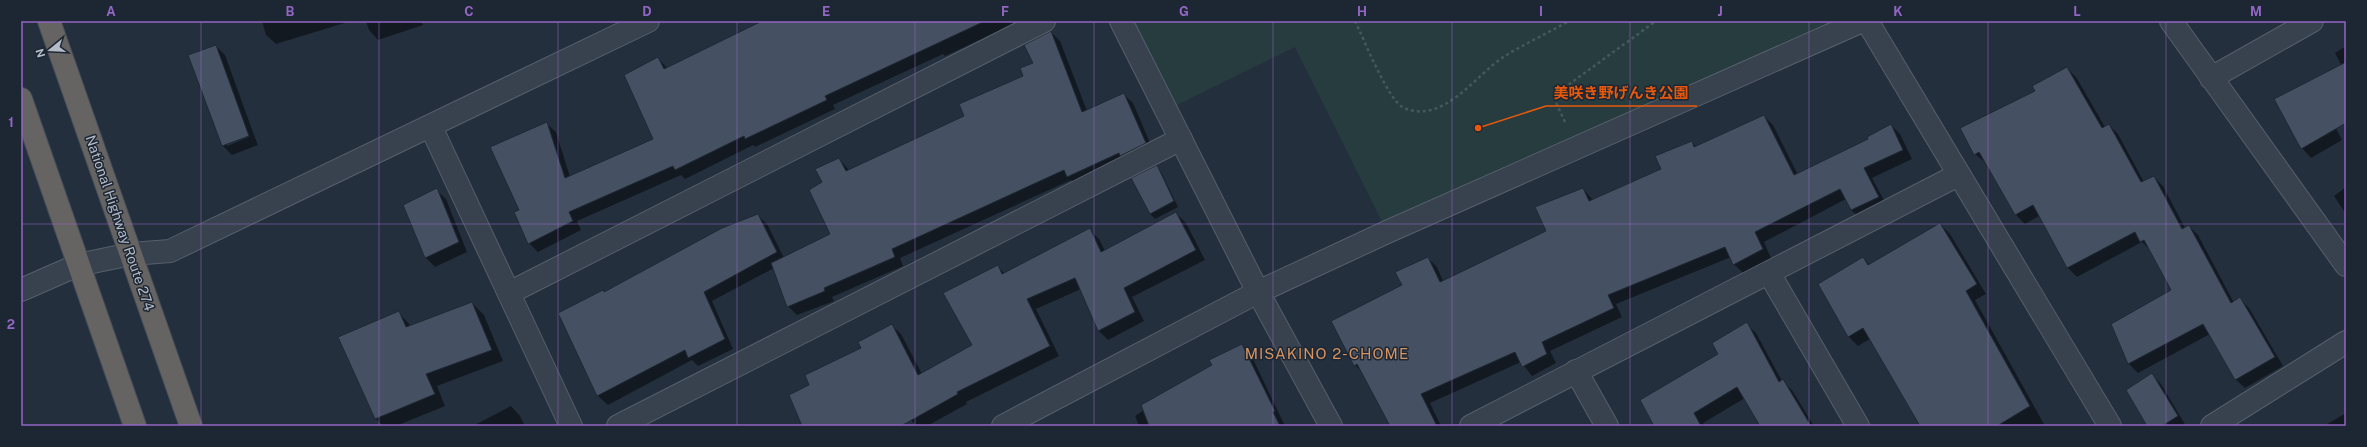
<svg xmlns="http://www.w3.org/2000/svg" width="2367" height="447" font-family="'Public Sans','Noto Sans JP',sans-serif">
  <rect width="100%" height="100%" fill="#242f3e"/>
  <!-- green -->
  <path fill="#263c3f" d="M 1121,21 L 1862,21 L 1387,232 L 1295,47 L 1171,108 Z"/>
  <!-- shadow -->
  <g fill="#0007">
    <path d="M 262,21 L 351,21 L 276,44 L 266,35 Z"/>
    <path d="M 366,21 L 421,21 L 423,25 L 378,40 L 369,30 Z"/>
    <path d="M 764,21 L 1045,21 L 1014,24 L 945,56 L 943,54 L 833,105 L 835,109 L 755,147 L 753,145 L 685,179 L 681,175 L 577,221 L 581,230 L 538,252 L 529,243 L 520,210 L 547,124 L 556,132 L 570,177 L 654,139 L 658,58 L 667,68 Z"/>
    <path d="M 1051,32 L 1060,41 L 1087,111 L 1123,94 L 1133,103 L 1154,152 L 1077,185 L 1071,180 L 900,258 L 903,266 L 832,297 L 834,301 L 797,315 L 788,306 L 774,268 L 712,301 L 733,349 L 698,366 L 692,360 L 608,405 L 598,396 L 559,314 L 605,293 L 757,215 L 767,224 L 784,258 L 831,235 L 823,183 L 839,159 L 850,171 L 966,117 L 1025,77 Z"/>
    <path d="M 216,46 L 225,55 L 254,135 L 227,144 L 227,146 L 254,135 L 258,145 L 232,155 L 223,146 L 189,56 Z"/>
    <path d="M 2346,46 L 2346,74 L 2335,53 Z"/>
    <path d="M 2067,68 L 2076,77 L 2105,127 L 2109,125 L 2118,134 L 2144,182 L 2154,177 L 2163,186 L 2185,228 L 2189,226 L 2198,235 L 2234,303 L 2240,299 L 2249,308 L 2283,366 L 2245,388 L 2235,379 L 2210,334 L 2138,373 L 2129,364 L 2112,324 L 2173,291 L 2151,251 L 2142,242 L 2077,277 L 2068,268 L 2039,216 L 2025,224 L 2016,215 L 1986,163 L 1975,154 L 2036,91 Z"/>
    <path d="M 2317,92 L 2342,140 L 2311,158 L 2302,148 Z"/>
    <path d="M 1764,116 L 1773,125 L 1798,175 L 1870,139 L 1891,125 L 1900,134 L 1912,159 L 1872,178 L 1887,206 L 1861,219 L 1851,210 L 1846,199 L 1764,242 L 1771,258 L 1743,273 L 1734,264 L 1731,257 L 1616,304 L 1622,317 L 1550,351 L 1556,363 L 1532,376 L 1521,362 L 1430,403 L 1441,426 L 1391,426 L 1363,373 L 1355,365 L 1403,286 L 1428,258 L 1437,267 L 1443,281 L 1548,232 L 1583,189 L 1593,200 L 1662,169 L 1692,142 L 1696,147 Z"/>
    <path d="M 1156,167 L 1161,172 L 1178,207 L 1155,219 L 1150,214 L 1133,179 Z"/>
    <path d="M 2346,187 L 2346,214 L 2334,196 Z"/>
    <path d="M 436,190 L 446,199 L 467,252 L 435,267 L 426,258 Z"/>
    <path d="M 1176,213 L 1186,223 L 1205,260 L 1132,297 L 1144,321 L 1108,340 L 1098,330 L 1081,289 L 1036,309 L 1059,356 L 966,402 L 967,404 L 927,426 L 917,426 L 911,420 L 899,426 L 803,426 L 810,385 L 891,325 L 901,334 L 922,374 L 973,346 L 997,266 L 1005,274 L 1089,230 L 1099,239 L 1105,251 Z"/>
    <path d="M 1940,224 L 1950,234 L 1986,294 L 1975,300 L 2045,426 L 1921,426 L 1870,339 L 1858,346 L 1848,336 L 1863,258 L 1870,265 Z"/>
    <path d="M 472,303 L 484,315 L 503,361 L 437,386 L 445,406 L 396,426 L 383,426 L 375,418 L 398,312 L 411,326 Z"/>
    <path d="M 1746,324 L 1756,333 L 1782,381 L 1792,390 L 1814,426 L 1761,426 L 1745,398 L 1703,423 L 1705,426 L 1656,426 Z"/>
    <path d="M 1242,345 L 1251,355 L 1285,426 L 1139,426 L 1135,416 Z"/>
    <path d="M 2152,375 L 2161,384 L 2186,426 L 2148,426 Z"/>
    <path d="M 511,406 L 520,416 L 525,426 L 473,426 Z"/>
    <path d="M 2346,413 L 2346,426 L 2324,426 Z"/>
  </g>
  <!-- building -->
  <g fill="#455162" stroke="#1f2835">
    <path d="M 762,21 L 985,21 L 825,96 L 827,100 L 745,139 L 744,136 L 675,170 L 673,166 L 569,212 L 573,221 L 528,244 L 514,212 L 519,210 L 490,147 L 547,122 L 565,178 L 653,139 L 624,75 L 658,57 L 664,69 Z"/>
    <path d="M 1051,31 L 1082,112 L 1124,93 L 1146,143 L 1120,156 L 1119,153 L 1067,177 L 1064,170 L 892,249 L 895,257 L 824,288 L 825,291 L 787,307 L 771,263 L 830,234 L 809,190 L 822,182 L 815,169 L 839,158 L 846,171 L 964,116 L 959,104 L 1023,76 L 1020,68 L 1033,63 L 1024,45 Z"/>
    <path d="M 216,45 L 249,136 L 222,146 L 188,55 Z"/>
    <path d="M 2346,62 L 2346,123 L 2301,149 L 2274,99 Z"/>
    <path d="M 2067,67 L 2102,128 L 2109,124 L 2141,182 L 2154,176 L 2182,229 L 2189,225 L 2231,303 L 2240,297 L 2275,357 L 2235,380 L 2203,324 L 2128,364 L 2111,324 L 2171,290 L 2144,240 L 2140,242 L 2135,232 L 2067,268 L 2033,205 L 2015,215 L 1979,152 L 1974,155 L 1960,128 L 2035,91 L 2032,86 Z"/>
    <path d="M 1764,115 L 1794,175 L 1868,139 L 1867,137 L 1891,124 L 1903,150 L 1864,168 L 1879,197 L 1851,210 L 1840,189 L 1755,232 L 1763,249 L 1733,265 L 1725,247 L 1608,295 L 1614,308 L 1542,342 L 1547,354 L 1522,367 L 1515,352 L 1421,394 L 1437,426 L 1390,426 L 1357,364 L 1354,366 L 1331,321 L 1402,285 L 1395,272 L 1428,257 L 1440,282 L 1546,231 L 1535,207 L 1583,188 L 1589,201 L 1661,169 L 1655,156 L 1692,141 L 1694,147 Z"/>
    <path d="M 1157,165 L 1174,201 L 1150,214 L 1131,178 Z"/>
    <path d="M 437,188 L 459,242 L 425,258 L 403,205 Z"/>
    <path d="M 1176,212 L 1196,250 L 1124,288 L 1135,312 L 1098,331 L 1075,278 L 1027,299 L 1050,346 L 957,392 L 958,394 L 901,426 L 802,426 L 789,395 L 809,385 L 805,375 L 861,348 L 858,342 L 892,324 L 918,375 L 972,345 L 943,293 L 998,265 L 1002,274 L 1090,228 L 1101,252 Z"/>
    <path d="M 758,214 L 777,252 L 704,292 L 725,339 L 688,358 L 685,350 L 597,396 L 558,313 L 603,290 L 604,292 L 722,228 Z"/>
    <path d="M 1940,223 L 1977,284 L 1966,291 L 2030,406 L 1997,426 L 1920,426 L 1863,328 L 1848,337 L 1818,284 L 1863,257 L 1868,265 Z"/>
    <path d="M 472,302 L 492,350 L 426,374 L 435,394 L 375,419 L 338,337 L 399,311 L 406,327 Z"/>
    <path d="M 1747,322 L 1779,382 L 1783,379 L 1811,426 L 1760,426 L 1737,387 L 1694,413 L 1701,426 L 1654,426 L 1640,400 L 1718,354 L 1712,343 Z"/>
    <path d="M 1242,344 L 1275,411 L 1273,412 L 1280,426 L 1149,426 L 1141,405 L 1212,365 L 1209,360 Z"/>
    <path d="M 2152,373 L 2178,416 L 2162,426 L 2147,426 L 2126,390 Z"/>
  </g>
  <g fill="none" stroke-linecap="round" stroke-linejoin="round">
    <defs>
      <g id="minor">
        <path d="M 1121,21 L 1258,292 L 1331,426"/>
        <path d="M 1867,21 L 2110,426"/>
        <path d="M 2171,21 L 2346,265"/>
        <path d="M 2211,78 L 2312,21"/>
        <path d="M 431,127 L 571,426"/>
        <path d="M 1769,273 L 1858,426"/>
        <path d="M 21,290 L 78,265 L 131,254 L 170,251 L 648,21"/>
        <path d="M 509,293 L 1044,21"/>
        <path d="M 1576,371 L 1607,426"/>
        <path d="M 618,426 L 1181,139"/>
        <path d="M 1003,426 L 1258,292 L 1387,232 L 1862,21"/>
        <path d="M 1471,426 L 1958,175"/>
        <path d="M 2212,426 L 2346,342"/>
      </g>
      <g id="trunk">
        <path d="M 49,21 L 191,426"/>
        <path d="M 21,99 L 135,426"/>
      </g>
    </defs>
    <!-- minor casing -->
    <use href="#minor" stroke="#565f6c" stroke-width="24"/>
    <!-- trunk casing -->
    <use href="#trunk" stroke="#434c59" stroke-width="24"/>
    <!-- path -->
    <g stroke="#44595c" stroke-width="2.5" stroke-dasharray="3 3" stroke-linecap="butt">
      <path d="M 1355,21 C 1364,39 1388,101 1404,108 C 1444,125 1476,74 1505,56 C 1526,43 1548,33 1569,21"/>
      <path d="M 1565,122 L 1553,96 L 1656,21"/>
    </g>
    <!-- minor -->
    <use href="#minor" stroke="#38414e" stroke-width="22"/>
    <!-- trunk -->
    <use href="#trunk" stroke="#656462" stroke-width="22"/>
  </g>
  <!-- grid -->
  <path fill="none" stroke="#9266c3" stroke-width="1" stroke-opacity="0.55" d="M 201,21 L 201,426M 379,21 L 379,426M 558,21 L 558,426M 737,21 L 737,426M 915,21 L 915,426M 1094,21 L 1094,426M 1273,21 L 1273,426M 1452,21 L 1452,426M 1630,21 L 1630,426M 1809,21 L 1809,426M 1988,21 L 1988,426M 2166,21 L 2166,426M 21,224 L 2346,224"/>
  <g text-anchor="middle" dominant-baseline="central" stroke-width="3" stroke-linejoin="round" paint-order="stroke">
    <!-- street labels -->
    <g font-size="14" fill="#b4bcc9" stroke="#1d2633">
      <text transform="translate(120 223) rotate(71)">National Highway Route 274</text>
    </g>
    <!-- neighbourhood labels -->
    <g font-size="15" letter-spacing="1" fill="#d59563" stroke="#1d2633">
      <text x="1327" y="353">MISAKINO 2-CHOME</text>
    </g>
  </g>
  <!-- callouts -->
  <path fill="none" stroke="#e8590c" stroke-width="1.5" d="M1478 128L1546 106H1697"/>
  <circle fill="#e8590c" stroke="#1d2633" stroke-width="1.5" cx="1478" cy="128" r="4"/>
  <g font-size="15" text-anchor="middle" font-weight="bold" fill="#e8590c" stroke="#1d2633" stroke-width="3" stroke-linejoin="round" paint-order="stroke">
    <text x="1621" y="98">美咲き野げんき公園</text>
  </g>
  <!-- border -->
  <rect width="2367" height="447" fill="none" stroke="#1d2633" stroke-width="44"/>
  <!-- north arrow -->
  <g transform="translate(50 50) rotate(252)" stroke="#1d2633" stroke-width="3" paint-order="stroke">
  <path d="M0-3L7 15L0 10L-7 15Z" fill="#b4bcc9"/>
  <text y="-6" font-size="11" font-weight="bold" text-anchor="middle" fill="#b4bcc9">N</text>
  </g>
  <rect x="22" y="22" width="2323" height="403" fill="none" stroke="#9266c3" stroke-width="1.5"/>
  <g font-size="13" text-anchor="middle" font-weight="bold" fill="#9266c3">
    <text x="111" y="16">A</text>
    <text x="290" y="16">B</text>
    <text x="469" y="16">C</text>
    <text x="647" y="16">D</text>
    <text x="826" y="16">E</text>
    <text x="1005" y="16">F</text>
    <text x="1184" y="16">G</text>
    <text x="1362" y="16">H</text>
    <text x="1541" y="16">I</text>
    <text x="1720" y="16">J</text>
    <text x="1898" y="16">K</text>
    <text x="2077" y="16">L</text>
    <text x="2256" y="16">M</text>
    <text x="11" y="127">1</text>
    <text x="11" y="329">2</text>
  </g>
</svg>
